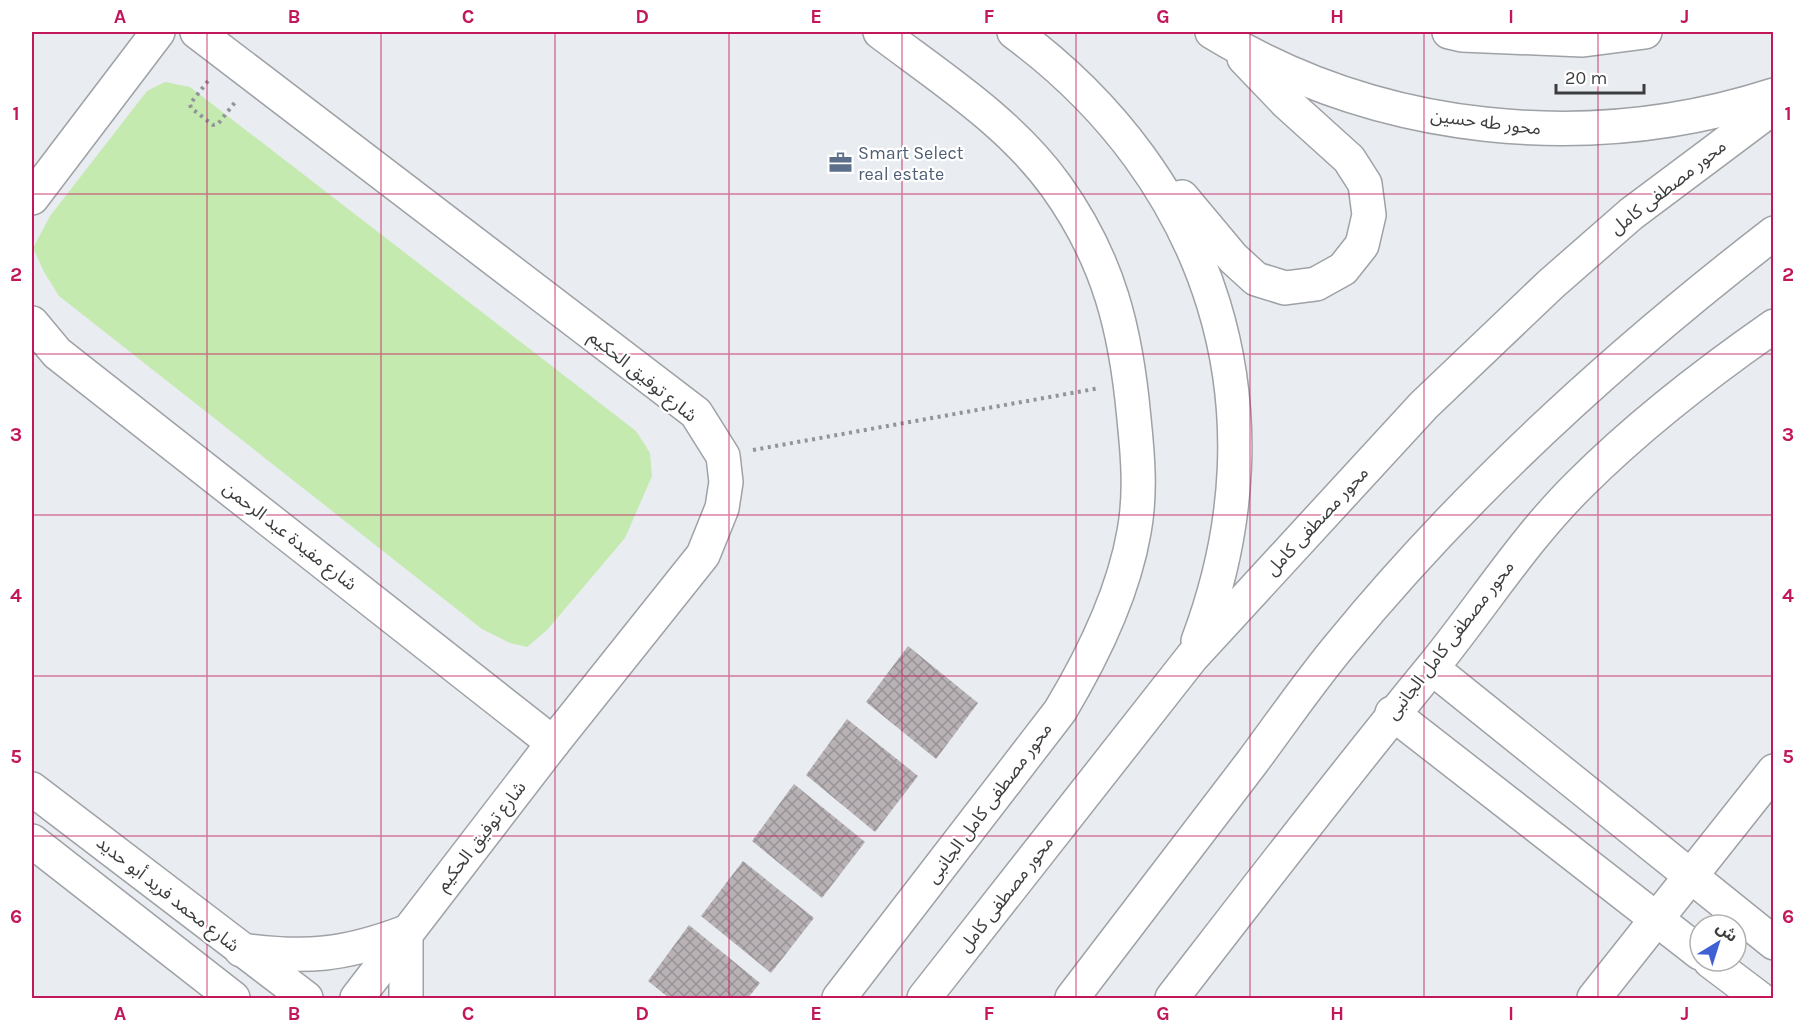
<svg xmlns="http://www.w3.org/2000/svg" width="1805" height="1030" font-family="Karla,'Noto Sans Arabic',sans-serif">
  <defs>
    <pattern id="building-cross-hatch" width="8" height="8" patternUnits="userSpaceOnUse" patternTransform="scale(1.5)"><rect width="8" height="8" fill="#b8b2b5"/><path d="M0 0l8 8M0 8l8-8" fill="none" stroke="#979295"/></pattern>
  </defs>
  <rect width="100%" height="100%" fill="#e9ecf1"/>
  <!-- garden -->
  <path fill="#c4eab0" d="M 165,82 L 190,87 L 636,431 L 650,453 L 652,476 L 625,538 L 547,630 L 527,647 L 510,643 L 482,629 L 59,296 L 44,272 L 33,248 L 50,216 L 147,91 Z"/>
  <!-- building -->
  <g fill="url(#building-cross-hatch)">
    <path d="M 908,646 L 978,703 L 936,759 L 866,702 Z"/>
    <path d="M 847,719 L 918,776 L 875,832 L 806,775 Z"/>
    <path d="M 794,784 L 865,842 L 822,898 L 752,841 Z"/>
    <path d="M 743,861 L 814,918 L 771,973 L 701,916 Z"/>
    <path d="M 689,925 L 760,983 L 748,998 L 669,998 L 648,981 Z"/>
  </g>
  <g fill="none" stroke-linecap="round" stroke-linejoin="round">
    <defs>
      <g id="minor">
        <path d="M 197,32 L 696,413 L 723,456 L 726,482 L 722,508 L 703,555 L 553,743 L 357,998"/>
        <path d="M 32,198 L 158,32"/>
        <path d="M 32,323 L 57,353 L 553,743"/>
        <path d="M 1432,668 L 1774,943"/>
        <path d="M 1392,713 L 1700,953"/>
        <path d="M 32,789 L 306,998"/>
        <path d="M 32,841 L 233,998"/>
        <path d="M 241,950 C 306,959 345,955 406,932 L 406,998"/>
        <path d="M 1710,961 L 1759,998"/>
        <path d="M 1594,998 L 1774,771"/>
      </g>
      <g id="tertiary">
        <path d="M 1449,32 L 1462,35 L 1583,40 L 1645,32"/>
        <path d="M 839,998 L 1060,711 C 1093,656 1123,595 1134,532 C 1141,494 1138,457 1134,419 C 1126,330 1109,260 1056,186 C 1011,123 941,78 880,32"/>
        <path d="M 1172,998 C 1257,888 1342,777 1431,669 C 1481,608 1523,540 1580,484 C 1639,425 1705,374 1774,326"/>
      </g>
      <g id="primary">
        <path d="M 1014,32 C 1213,179 1286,408 1198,641"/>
        <path d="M 1212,32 C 1379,134 1588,155 1774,95"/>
        <path d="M 1182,197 L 1233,258 L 1256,279 L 1285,288 L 1316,284 L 1343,269 L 1362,245 L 1369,215 L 1365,184 L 1349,159 L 1287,103 L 1244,58"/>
        <path d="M 924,998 L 1192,657 L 1424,405 L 1551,284 L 1631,214 L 1774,107"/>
        <path d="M 1072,998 C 1132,919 1192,840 1253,761 C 1282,722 1310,681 1341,644 C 1468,489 1616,355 1774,233"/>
      </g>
    </defs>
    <!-- minor casing -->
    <use href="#minor" stroke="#9ea1a5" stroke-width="36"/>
    <!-- tertiary casing -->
    <use href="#tertiary" stroke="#9ea1a5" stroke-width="36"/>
    <!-- primary casing -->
    <use href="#primary" stroke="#9ea1a5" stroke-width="36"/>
    <!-- path -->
    <g stroke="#929497" stroke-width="4" stroke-dasharray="3 4.5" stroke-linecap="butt">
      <path d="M 208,81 L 190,104 L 191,108 L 213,125 L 218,124 L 236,101"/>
      <path d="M 753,450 L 1100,388"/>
    </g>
    <!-- minor -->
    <use href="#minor" stroke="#fff" stroke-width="33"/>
    <!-- tertiary -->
    <use href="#tertiary" stroke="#fff" stroke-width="33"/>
    <!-- primary -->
    <use href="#primary" stroke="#fff" stroke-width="33"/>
  </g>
  <!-- grid -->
  <path fill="none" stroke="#c2185b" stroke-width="1.5" stroke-opacity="0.55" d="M 207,32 L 207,998M 381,32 L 381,998M 555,32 L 555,998M 729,32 L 729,998M 902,32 L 902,998M 1076,32 L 1076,998M 1250,32 L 1250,998M 1424,32 L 1424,998M 1598,32 L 1598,998M 32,194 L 1774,194M 32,354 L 1774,354M 32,515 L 1774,515M 32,676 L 1774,676M 32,836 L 1774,836"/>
  <!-- icons -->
  <defs>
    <symbol id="office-bare" viewBox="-9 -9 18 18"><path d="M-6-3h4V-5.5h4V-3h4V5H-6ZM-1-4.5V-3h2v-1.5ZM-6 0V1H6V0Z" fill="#5c6f8a" stroke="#fff" stroke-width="2.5" paint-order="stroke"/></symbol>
  </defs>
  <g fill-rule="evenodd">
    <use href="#office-bare" x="824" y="146" width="33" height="33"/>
  </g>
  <g text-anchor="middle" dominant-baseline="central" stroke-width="4.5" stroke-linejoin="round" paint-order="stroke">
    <!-- street labels -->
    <g font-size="18" fill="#3c3d3f" stroke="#fff">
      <text transform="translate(1486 122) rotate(7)">محور طه حسين</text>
      <text transform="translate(1668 187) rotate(-38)">محور مصطفى كامل</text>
      <text transform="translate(643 376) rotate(39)">شارع توفيق الحكيم</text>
      <text transform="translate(1317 521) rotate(-47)">محور مصطفى كامل</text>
      <text transform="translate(290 536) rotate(38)">شارع مفيدة عبد الرحمن</text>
      <text transform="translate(1450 640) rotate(-52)">محور مصطفى كامل الجانبى</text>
      <text transform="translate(989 803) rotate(-53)">محور مصطفى كامل الجانبى</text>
      <text transform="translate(481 836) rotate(-52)">شارع توفيق الحكيم</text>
      <text transform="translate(168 894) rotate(38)">شارع محمد فريد أبو حديد</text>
      <text transform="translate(1006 894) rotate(-52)">محور مصطفى كامل</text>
    </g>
    <!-- service labels -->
    <g font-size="18" fill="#4e5e75" stroke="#fff" text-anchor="start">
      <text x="858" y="153">Smart Select<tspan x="858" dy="21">real estate</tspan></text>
    </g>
  </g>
  <!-- border -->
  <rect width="1805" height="1030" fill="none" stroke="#ffffff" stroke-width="66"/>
  <!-- north arrow -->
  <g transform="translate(1718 943) rotate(38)"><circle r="28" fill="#ffffff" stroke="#b1b1b2" stroke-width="1.5"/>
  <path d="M0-4.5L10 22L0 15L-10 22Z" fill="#3e62d4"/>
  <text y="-9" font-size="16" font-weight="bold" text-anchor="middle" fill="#3c3d3f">ش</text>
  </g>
  <!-- scale -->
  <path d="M1556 84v9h88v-9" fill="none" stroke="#3c3d3f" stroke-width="3"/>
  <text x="1565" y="84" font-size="18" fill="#3c3d3f" stroke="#ffffff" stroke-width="4.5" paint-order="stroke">20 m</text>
  <rect x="33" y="33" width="1739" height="964" fill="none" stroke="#c2185b" stroke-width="2"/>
  <g font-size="20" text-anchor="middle" font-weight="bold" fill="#c2185b">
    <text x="120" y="23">A</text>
    <text x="294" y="23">B</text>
    <text x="468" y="23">C</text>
    <text x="642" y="23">D</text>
    <text x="816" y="23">E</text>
    <text x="989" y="23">F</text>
    <text x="1163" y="23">G</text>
    <text x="1337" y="23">H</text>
    <text x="1511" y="23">I</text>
    <text x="1685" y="23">J</text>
    <text x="16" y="120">1</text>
    <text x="1788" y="120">1</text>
    <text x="16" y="281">2</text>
    <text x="1788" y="281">2</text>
    <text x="16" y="441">3</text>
    <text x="1788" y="441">3</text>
    <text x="16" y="602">4</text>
    <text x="1788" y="602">4</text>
    <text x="16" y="763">5</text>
    <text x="1788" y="763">5</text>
    <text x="16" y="923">6</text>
    <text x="1788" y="923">6</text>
    <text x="120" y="1020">A</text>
    <text x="294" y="1020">B</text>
    <text x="468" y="1020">C</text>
    <text x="642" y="1020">D</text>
    <text x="816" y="1020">E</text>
    <text x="989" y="1020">F</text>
    <text x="1163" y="1020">G</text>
    <text x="1337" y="1020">H</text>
    <text x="1511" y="1020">I</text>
    <text x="1685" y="1020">J</text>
  </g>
</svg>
